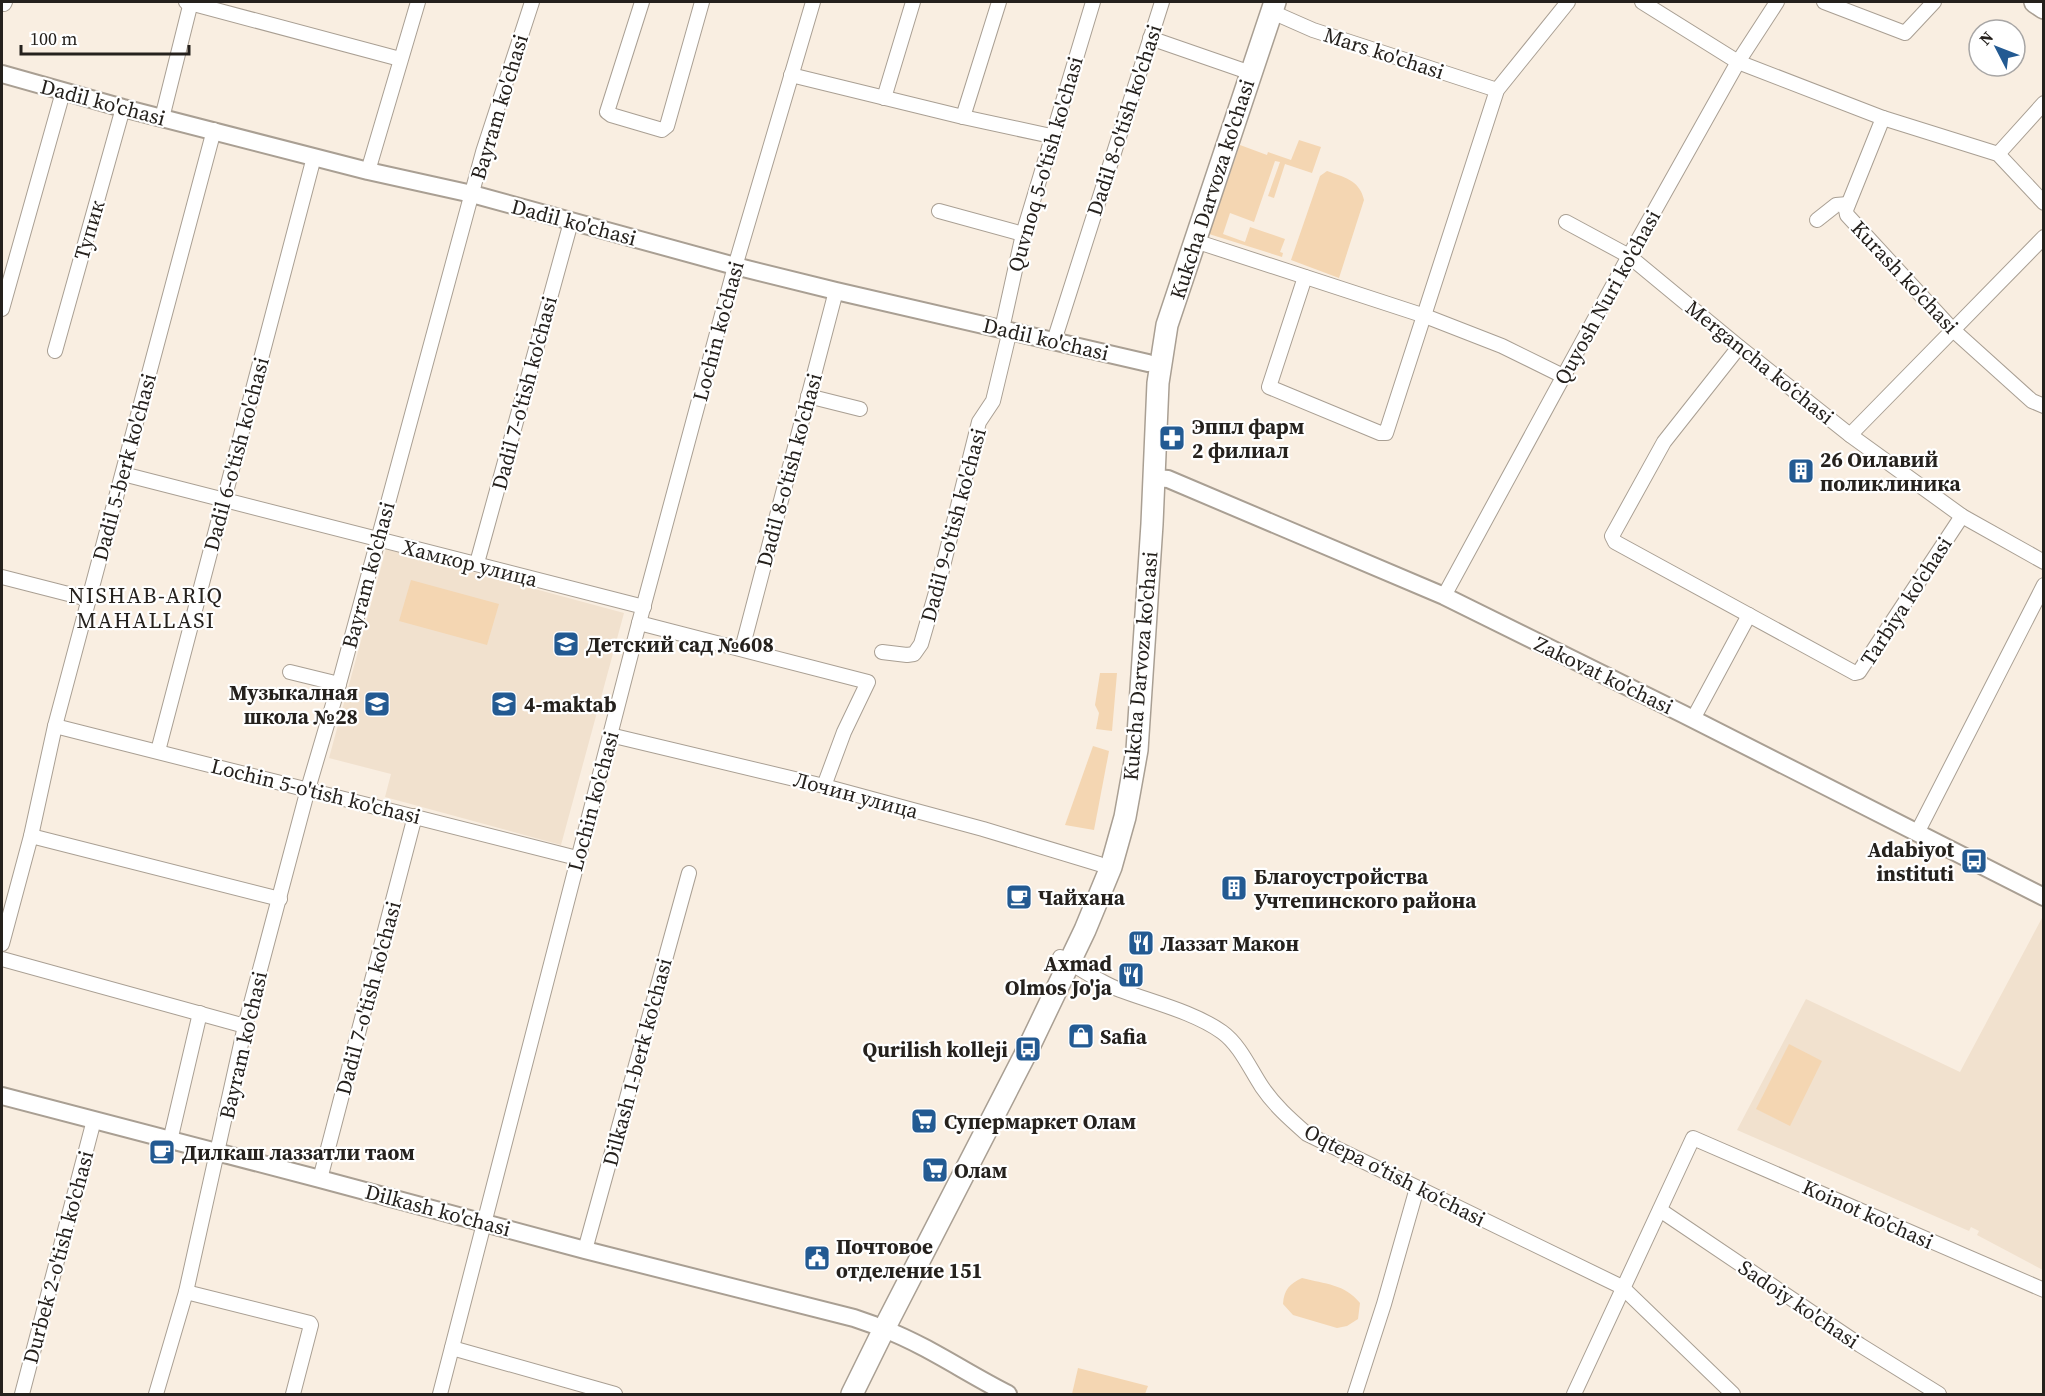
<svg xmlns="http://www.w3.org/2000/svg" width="2045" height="1396" font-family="'Source Serif 4',serif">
  <rect width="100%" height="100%" fill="#f9eee1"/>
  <!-- built -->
  <g fill="#f1e1ce">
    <path d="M 386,549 L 624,613 L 561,845 L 385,797 L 391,774 L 329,758 Z"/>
    <path d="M 2043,916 L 2043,1270 L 1977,1235 L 1979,1231 L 1971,1227 L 1969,1231 L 1737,1130 L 1806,999 L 1960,1072 Z"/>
  </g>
  <!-- green -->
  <g fill="#f4d6b2">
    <path d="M 1299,140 L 1321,147 L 1312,173 L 1285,164 L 1274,198 L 1268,196 L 1280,162 L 1275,161 L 1254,222 L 1230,213 L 1223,234 L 1245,242 L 1250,227 L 1285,239 L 1280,252 L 1283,253 L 1282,257 L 1209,234 L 1240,145 L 1267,155 L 1268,152 L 1291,160 Z"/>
    <path d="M 1327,171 C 1343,177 1360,180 1364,200 L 1339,278 L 1291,260 L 1320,176 Z"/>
    <path d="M 411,580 L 499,604 L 487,645 L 399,621 Z"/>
    <path d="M 1100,673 L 1117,673 L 1112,731 L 1096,729 L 1099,713 L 1095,705 Z"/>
    <path d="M 1093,746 L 1109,751 L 1094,830 L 1065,825 Z"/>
    <path d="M 1789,1044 L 1822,1061 L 1790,1126 L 1756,1109 Z"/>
    <path d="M 1302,1278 C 1325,1284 1345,1284 1360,1303 L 1358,1319 L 1347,1326 L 1337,1328 L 1293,1315 L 1283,1304 C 1284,1290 1289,1284 1302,1278 Z"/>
    <path d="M 1078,1368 L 1148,1386 L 1145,1394 L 1072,1394 Z"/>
  </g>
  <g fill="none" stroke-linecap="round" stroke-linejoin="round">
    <defs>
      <g id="minor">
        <path d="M 186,2 L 400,59"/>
        <path d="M 642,2 L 607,112 L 611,115 L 662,130 L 667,126 L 702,2"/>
        <path d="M 1642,2 L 1738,62 L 1883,118 L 1998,154 L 2044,203"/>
        <path d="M 1824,2 L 1905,33 L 1934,2"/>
        <path d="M 4,4 L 5,2"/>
        <path d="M 1272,12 L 1313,30 L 1497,90"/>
        <path d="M 1150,38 L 1251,73"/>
        <path d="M 791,75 L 963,117 L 1051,136"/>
        <path d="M 884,98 L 913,2"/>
        <path d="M 963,117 L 999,2"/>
        <path d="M 162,118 L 191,2"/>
        <path d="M 1883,118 L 1846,210 L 1847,215 L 1952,329 L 2032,401 L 2044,406"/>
        <path d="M 1998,154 L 2044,103"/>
        <path d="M 368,171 L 418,2"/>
        <path d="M 939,211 L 1023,234"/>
        <path d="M 1817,220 L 1836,205 L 1848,204"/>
        <path d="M 1566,222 L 1629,256 L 1739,347 L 1850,435 L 1962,516 L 2044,562"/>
        <path d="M 1195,241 L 1425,316 L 1502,346 L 1563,376"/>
        <path d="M 1305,277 L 1269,387 L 1380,433 L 1386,433 L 1497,90 L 1568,2"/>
        <path d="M 2,309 L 63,92"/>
        <path d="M 1002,329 L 1023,234 L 1093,2"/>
        <path d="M 1054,341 L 1162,2"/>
        <path d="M 1739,347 L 1664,442 L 1612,536 L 1615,542 L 1855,673 L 1859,672 L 1962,516"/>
        <path d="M 55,351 L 123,108"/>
        <path d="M 808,396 L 860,409"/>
        <path d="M 1850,435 L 2044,237"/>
        <path d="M 123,474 L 644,607"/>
        <path d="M 477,563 L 571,222"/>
        <path d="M 2,577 L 88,599"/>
        <path d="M 1444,596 L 1629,256 L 1738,62 L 1777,2"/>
        <path d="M 639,623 L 868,682 L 844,732 L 824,786"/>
        <path d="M 742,649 L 836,291"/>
        <path d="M 882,652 L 907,655 L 914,654 L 921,644 L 939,582 L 979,422 L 993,401 L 1010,330"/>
        <path d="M 290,672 L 339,684"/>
        <path d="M 1693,719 L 1749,615"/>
        <path d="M 55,726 L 577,858"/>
        <path d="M 610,735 L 824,786 L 983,829 L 1099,864"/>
        <path d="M 158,751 L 314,157"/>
        <path d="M 1917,833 L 2044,585"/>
        <path d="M 31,836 L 280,899"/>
        <path d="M 2,944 L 31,836 L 55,726 L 214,130"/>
        <path d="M 1060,957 C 1080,968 1099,982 1120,990 C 1152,1002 1194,1012 1222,1032 C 1240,1045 1250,1069 1262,1087 C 1275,1106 1290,1119 1307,1134 L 1622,1287 L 1733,1394"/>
        <path d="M 2,959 L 245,1026"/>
        <path d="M 170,1141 L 200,1013"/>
        <path d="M 320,1179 L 415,816"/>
        <path d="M 1660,1210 L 1860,1345 L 1939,1394"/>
        <path d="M 585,1250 L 689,873"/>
        <path d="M 186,1292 L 310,1323 L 311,1325 L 293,1394"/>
        <path d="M 452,1348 L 615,1394"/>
        <path d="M 22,1394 L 94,1120"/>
        <path d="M 156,1394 L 186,1292 L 245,1026 L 308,789 L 339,684 L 483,152 L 532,2"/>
        <path d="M 440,1394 L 639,623 L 734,270 L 813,2"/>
        <path d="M 1355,1394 L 1384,1304 L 1417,1188"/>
        <path d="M 1574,1394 L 1693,1138 L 2044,1290"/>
      </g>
      <g id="tertiary">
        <path d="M 2,74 L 123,108 L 368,171 L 472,194 L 735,266 L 836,291 L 1148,363"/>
        <path d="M 1154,478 L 1168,479 L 1444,596 L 1683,714 L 2044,897"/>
        <path d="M 2,1096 L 320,1179 L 585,1250 L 854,1318 L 874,1325"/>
        <path d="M 884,1329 C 928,1346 966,1373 1008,1394"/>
      </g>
      <path id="primary" d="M 852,1394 L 884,1329 L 1028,1049 L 1085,930 L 1111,867 L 1125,817 L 1137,750 L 1152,524 L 1158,383 L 1167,325 L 1275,2"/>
      <path id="trunk" d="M 2035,2 L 2044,8"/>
    </defs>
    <!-- minor casing -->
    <use href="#minor" stroke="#a99f93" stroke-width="16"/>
    <!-- tertiary casing -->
    <use href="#tertiary" stroke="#a99f93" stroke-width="20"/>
    <!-- primary casing -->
    <use href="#primary" stroke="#a99f93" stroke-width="24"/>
    <!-- trunk casing -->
    <use href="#trunk" stroke="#a99f93" stroke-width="24"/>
    <!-- minor -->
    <use href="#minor" stroke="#fff" stroke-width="14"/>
    <!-- tertiary -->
    <use href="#tertiary" stroke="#fff" stroke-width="16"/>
    <!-- primary -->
    <use href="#primary" stroke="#fff" stroke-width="21"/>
    <!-- trunk -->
    <use href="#trunk" stroke="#fff" stroke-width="21"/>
  </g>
  <!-- icons -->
  <defs>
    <symbol id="pharmacy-square" viewBox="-11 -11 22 22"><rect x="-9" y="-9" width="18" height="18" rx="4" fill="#235a92" stroke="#fff"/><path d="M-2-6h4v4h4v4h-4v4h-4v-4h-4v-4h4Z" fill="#fff"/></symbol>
    <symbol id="building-square" viewBox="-11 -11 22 22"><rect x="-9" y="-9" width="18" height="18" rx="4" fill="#235a92" stroke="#fff"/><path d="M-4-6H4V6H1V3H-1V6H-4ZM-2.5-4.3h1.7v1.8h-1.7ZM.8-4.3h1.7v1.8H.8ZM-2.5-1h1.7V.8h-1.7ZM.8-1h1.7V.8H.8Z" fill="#fff"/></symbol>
    <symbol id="school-square" viewBox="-11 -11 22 22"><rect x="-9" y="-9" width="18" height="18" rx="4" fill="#235a92" stroke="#fff"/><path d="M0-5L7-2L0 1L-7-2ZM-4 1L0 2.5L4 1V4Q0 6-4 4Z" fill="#fff"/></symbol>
    <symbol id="bus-square" viewBox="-11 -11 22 22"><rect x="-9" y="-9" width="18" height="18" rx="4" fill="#235a92" stroke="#fff"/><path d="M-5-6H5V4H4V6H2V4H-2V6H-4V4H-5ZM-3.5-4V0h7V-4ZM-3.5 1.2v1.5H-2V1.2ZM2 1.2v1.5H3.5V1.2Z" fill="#fff"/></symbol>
    <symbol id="cafe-square" viewBox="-11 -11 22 22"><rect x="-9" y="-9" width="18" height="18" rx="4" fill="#235a92" stroke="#fff"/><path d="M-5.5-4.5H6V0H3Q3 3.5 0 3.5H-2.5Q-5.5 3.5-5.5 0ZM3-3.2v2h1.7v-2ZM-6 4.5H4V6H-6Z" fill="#fff"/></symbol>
    <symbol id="restaurant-square" viewBox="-11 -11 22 22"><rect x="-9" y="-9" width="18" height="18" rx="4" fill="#235a92" stroke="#fff"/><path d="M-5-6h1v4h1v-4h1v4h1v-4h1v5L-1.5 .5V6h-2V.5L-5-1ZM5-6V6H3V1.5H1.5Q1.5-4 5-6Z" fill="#fff"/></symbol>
    <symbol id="shop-square" viewBox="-11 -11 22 22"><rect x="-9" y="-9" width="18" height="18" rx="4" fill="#235a92" stroke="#fff"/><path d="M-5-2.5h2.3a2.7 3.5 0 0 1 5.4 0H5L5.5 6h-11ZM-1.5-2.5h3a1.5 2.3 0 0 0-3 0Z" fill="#fff"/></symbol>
    <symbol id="supermarket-square" viewBox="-11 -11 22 22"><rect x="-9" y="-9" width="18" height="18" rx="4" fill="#235a92" stroke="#fff"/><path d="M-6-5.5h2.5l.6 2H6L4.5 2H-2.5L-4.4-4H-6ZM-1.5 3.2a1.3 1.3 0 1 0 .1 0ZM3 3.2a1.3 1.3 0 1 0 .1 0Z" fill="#fff"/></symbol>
    <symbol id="civic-square" viewBox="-11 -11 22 22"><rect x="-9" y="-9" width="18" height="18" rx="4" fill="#235a92" stroke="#fff"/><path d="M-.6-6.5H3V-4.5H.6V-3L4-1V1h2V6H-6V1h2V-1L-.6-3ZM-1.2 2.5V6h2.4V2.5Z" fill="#fff"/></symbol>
  </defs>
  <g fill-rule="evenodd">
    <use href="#pharmacy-square" x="1157" y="423" width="30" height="30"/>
    <use href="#building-square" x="1786" y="456" width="30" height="30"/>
    <use href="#school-square" x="551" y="629" width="30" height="30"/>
    <use href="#school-square" x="362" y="689" width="30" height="30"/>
    <use href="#school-square" x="489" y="689" width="30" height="30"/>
    <use href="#bus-square" x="1959" y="846" width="30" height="30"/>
    <use href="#building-square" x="1219" y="873" width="30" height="30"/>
    <use href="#cafe-square" x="1004" y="882" width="30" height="30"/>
    <use href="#restaurant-square" x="1126" y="928" width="30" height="30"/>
    <use href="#restaurant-square" x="1116" y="960" width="30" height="30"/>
    <use href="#shop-square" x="1066" y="1021" width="30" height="30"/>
    <use href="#bus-square" x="1013" y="1034" width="30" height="30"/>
    <use href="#supermarket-square" x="909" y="1106" width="30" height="30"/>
    <use href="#cafe-square" x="147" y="1137" width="30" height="30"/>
    <use href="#supermarket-square" x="920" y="1155" width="30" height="30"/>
    <use href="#civic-square" x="802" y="1243" width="30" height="30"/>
  </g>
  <g text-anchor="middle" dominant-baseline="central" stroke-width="4.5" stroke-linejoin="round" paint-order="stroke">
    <!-- street labels -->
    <g font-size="21" fill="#25211d" stroke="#fff">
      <text transform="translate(1384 53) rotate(18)">Mars ko'chasi</text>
      <text transform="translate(103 102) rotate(15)">Dadil ko'chasi</text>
      <text transform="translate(499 107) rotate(-73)">Bayram ko'chasi</text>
      <text transform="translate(1124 120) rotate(-72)">Dadil 8-o'tish ko'chasi</text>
      <text transform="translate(1045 164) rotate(-74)">Quvnoq 5-o'tish ko'chasi</text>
      <text transform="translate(1212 189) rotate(-72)">Kukcha Darvoza ko'chasi</text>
      <text transform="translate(574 222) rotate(15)">Dadil ko'chasi</text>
      <text transform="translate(89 230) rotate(-74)">Тупик</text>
      <text transform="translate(1905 277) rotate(47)">Kurash ko'chasi</text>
      <text transform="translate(1607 297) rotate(-61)">Quyosh Nuri ko'chasi</text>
      <text transform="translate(718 331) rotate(-75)">Lochin ko'chasi</text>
      <text transform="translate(1046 339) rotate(13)">Dadil ko'chasi</text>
      <text transform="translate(1760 362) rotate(39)">Mergancha koʻchasi</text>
      <text transform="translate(524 393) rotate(-75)">Dadil 7-o'tish ko'chasi</text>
      <text transform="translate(236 454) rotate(-75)">Dadil 6-o'tish ko'chasi</text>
      <text transform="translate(124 467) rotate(-75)">Dadil 5-berk ko'chasi</text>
      <text transform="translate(789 470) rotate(-75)">Dadil 8-o'tish ko'chasi</text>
      <text transform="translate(953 525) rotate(-75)">Dadil 9-o'tish ko'chasi</text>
      <text transform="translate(470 563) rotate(14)">Хамкор улица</text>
      <text transform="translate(368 575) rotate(-75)">Bayram ko'chasi</text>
      <text transform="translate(1906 601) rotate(-57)">Tarbiya ko'chasi</text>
      <text transform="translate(1140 666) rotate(-85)">Kukcha Darvoza ko'chasi</text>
      <text transform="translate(1604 675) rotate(26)">Zakovat ko'chasi</text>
      <text transform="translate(316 791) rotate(14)">Lochin 5-o'tish ko'chasi</text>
      <text transform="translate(856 795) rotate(15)">Лочин улица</text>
      <text transform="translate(593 801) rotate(-75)">Lochin ko'chasi</text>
      <text transform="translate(368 998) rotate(-75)">Dadil 7-o'tish ko'chasi</text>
      <text transform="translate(243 1045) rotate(-77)">Bayram ko'chasi</text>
      <text transform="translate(637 1062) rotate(-75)">Dilkash 1-berk ko'chasi</text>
      <text transform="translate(1395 1175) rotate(27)">Oqtepa oʻtish koʻchasi</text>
      <text transform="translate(438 1210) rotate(15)">Dilkash ko'chasi</text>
      <text transform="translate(1868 1214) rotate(24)">Koinot ko'chasi</text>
      <text transform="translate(58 1257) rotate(-75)">Durbek 2-o'tish ko'chasi</text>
      <text transform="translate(1799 1304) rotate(34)">Sadoiy ko'chasi</text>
    </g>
    <!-- poi labels -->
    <g font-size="21" font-weight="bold" fill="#25211d" stroke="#fff" text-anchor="start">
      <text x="1192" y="426">Эппл фарм<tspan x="1192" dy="24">2 филиал</tspan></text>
      <text x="1820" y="459">26 Оилавий<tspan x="1820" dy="24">поликлиника</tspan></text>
      <text x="586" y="644">Детский сад №608</text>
      <text x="358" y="692" text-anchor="end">Музыкалная<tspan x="358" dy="24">школа №28</tspan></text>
      <text x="524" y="704">4-maktab</text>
      <text x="1954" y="849" text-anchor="end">Adabiyot<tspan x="1954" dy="24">instituti</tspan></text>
      <text x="1254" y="876">Благоустройства<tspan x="1254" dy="24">Учтепинского района</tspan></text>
      <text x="1038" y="897">Чайхана</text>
      <text x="1160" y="943">Лаззат Макон</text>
      <text x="1112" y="963" text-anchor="end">Axmad<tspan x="1112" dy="24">Olmos Jo'ja</tspan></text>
      <text x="1100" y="1036">Safia</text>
      <text x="1008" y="1049" text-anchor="end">Qurilish kolleji</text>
      <text x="944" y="1121">Супермаркет Олам</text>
      <text x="182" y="1152">Дилкаш лаззатли таом</text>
      <text x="954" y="1170">Олам</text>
      <text x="836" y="1246">Почтовое<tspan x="836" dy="24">отделение 151</tspan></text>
    </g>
    <!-- neighbourhood labels -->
    <g font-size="22" letter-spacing="1.5" fill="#25211d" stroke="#fff">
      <text x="146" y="595">NISHAB-ARIQ<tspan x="146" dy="25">MAHALLASI</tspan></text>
    </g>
  </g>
  <!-- border -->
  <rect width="2045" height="1396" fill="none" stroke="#25211d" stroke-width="6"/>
  <!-- north arrow -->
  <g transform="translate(1997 48) rotate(312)"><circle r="28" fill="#ffffff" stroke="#a8a6a5" stroke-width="1.5"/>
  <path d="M0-4.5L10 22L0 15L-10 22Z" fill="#235a92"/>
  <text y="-9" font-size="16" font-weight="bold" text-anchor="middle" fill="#25211d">N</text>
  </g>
  <!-- scale -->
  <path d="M21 45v9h168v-9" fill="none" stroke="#25211d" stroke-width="3"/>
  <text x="30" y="45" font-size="18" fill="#25211d" stroke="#ffffff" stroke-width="4.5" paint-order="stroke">100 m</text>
</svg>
